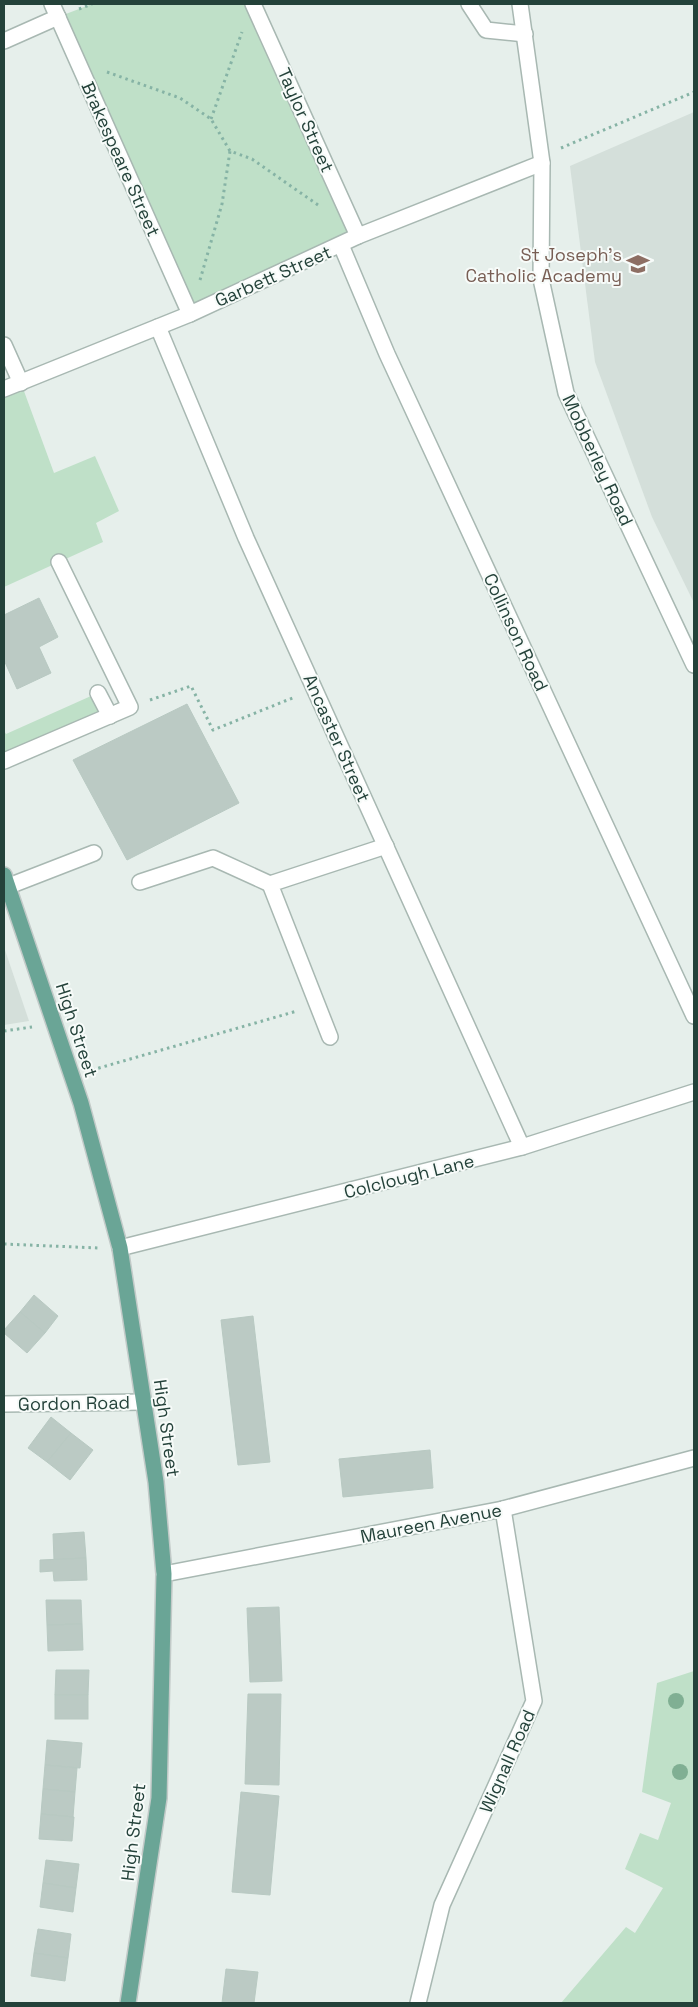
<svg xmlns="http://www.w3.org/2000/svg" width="698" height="2007" font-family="'Space Grotesk',sans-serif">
  <rect width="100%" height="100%" fill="#e6efeb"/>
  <!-- built -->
  <g fill="#d4dfda">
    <path d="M 694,112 L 694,603 L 652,517 L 595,362 L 570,166 Z"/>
    <path d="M 4,947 L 29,1021 L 4,1025 Z"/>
  </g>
  <!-- green -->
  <g fill="#bfe0c8">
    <path d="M 92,4 L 253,4 L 358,236 L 190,314 L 58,17 Z"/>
    <path d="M 21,383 L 54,473 L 95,456 L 119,511 L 96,523 L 103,542 L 4,587 L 4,389 Z"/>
    <path d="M 91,696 L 103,719 L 4,761 L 4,731 L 6,734 Z"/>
    <path d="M 694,1671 L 694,2003 L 561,2003 L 626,1927 L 635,1933 L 663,1888 L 625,1869 L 640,1833 L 658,1840 L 671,1803 L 642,1792 L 657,1683 Z"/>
  </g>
  <!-- building -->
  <g fill="#bbcac4" stroke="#b8c9c2">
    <path d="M 39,598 L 58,637 L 39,647 L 51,673 L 17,689 L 4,660 L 4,615 Z"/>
    <path d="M 187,704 L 239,803 L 127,860 L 73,760 Z"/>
    <path d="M 34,1295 L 58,1316 L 45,1333 L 20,1312 Z"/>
    <path d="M 20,1312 L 45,1333 L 27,1353 L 4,1333 L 4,1330 Z"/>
    <path d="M 253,1316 L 270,1462 L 238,1465 L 221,1320 Z"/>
    <path d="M 51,1417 L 71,1433 L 47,1462 L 28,1448 Z"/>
    <path d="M 71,1433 L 93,1450 L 70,1480 L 47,1462 Z"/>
    <path d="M 430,1450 L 433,1488 L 343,1497 L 339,1459 Z"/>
    <path d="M 84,1532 L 86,1558 L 54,1560 L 53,1534 Z"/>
    <path d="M 86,1558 L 87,1580 L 54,1581 L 53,1571 L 40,1572 L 40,1560 Z"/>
    <path d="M 46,1600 L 81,1600 L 82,1624 L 47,1625 Z"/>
    <path d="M 279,1607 L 282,1681 L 250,1682 L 247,1608 Z"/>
    <path d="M 82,1624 L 83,1650 L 48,1651 L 47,1625 Z"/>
    <path d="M 56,1670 L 89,1670 L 88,1695 L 55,1695 Z"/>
    <path d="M 248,1694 L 281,1694 L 279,1785 L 245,1784 Z"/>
    <rect x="55" y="1695" width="33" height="24"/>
    <path d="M 47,1740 L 82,1743 L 80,1768 L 45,1765 Z"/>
    <path d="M 45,1765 L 77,1768 L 75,1792 L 43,1789 Z"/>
    <path d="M 43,1789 L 75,1792 L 73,1817 L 41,1814 Z"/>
    <path d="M 241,1792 L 279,1796 L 270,1895 L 232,1892 Z"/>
    <path d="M 41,1814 L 74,1817 L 72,1841 L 39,1839 Z"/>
    <path d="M 46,1860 L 79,1864 L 76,1888 L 43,1883 Z"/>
    <path d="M 43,1883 L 76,1888 L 73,1912 L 40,1907 Z"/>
    <path d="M 38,1929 L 71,1934 L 68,1958 L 34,1953 Z"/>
    <path d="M 34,1953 L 68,1958 L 65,1981 L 31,1976 Z"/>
    <path d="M 226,1969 L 258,1972 L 254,2003 L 222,2003 Z"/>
  </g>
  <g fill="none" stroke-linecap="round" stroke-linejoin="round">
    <defs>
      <g id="minor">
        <path d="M 52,4 L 190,314"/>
        <path d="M 253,4 L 358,236"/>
        <path d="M 469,4 L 486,30 L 525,34"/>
        <path d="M 520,4 L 542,163 L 541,279 L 566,393 L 694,665"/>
        <path d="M 4,41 L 58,17"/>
        <path d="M 341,245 L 387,354 L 694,1016"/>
        <path d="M 158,327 L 246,538 L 522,1147"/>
        <path d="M 4,345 L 21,383"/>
        <path d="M 4,389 L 190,314 L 358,236 L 542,163"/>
        <path d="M 98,693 L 110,716"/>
        <path d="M 4,761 L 130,707 L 59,562"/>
        <path d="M 140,882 L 213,858 L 270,884"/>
        <path d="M 9,886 L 94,853"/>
        <path d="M 330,1037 L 270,884 L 386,846"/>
        <path d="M 120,1248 L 522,1147 L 694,1092"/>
        <path d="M 4,1404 L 144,1402"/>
        <path d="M 164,1574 L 503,1509 L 694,1458"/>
        <path d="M 418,2003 L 442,1905 L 534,1701 L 503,1509"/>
      </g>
      <path id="major" d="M 4,875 L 81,1103 L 120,1248 L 156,1482 L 164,1574 L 159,1798 L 128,2003"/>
    </defs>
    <!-- minor casing -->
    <use href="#minor" stroke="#a8b8b2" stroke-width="18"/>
    <!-- major casing -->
    <use href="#major" stroke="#c2cac8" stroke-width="18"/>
    <!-- path -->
    <g stroke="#86b3a5" stroke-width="3" stroke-dasharray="2.5 4" stroke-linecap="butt">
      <path d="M 79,9 L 92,4"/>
      <path d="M 107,72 L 180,98 L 211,119 L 230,151 L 252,159 L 318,205"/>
      <path d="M 211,119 L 242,32"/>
      <path d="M 561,148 L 694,92"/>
      <path d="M 200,280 L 222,204 L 230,151"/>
      <path d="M 150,700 L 191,686 L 213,730 L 295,697"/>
      <path d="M 4,1031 L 32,1027"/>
      <path d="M 92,1070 L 297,1011"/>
      <path d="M 4,1244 L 98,1248"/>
    </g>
    <!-- minor -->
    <use href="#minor" stroke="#fff" stroke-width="15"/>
    <!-- major -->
    <use href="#major" stroke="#6aa596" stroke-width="15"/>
  </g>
  <!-- trees -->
  <g fill="#80af93">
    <circle cx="676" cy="1701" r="8"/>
    <circle cx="680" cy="1772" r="8"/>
  </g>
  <!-- icons -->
  <defs>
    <symbol id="school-bare" viewBox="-9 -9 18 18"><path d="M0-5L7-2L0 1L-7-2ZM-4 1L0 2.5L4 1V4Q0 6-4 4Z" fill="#8d6e63" stroke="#f7fbf9" stroke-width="2.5" paint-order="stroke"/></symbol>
  </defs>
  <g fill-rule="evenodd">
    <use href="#school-bare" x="622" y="248" width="32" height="32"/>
  </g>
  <g text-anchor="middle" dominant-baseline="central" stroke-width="4" stroke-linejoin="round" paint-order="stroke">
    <!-- street labels -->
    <g font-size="18" fill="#24423a" stroke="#f7fbf9">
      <text transform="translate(306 120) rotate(66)">Taylor Street</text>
      <text transform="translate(121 159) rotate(66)">Brakespeare Street</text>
      <text transform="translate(273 276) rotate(-24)">Garbett Street</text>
      <text transform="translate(598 460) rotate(65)">Mobberley Road</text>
      <text transform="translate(516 632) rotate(65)">Collinson Road</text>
      <text transform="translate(337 738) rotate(66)">Ancaster Street</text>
      <text transform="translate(77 1030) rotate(72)">High Street</text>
      <text transform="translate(409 1176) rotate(-14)">Colclough Lane</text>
      <text transform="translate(74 1403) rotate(-1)">Gordon Road</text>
      <text transform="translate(167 1428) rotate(82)">High Street</text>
      <text transform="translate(431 1523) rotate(-11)">Maureen Avenue</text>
      <text transform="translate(507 1761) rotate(-66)">Wignall Road</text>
      <text transform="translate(133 1832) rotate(-83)">High Street</text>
    </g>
    <!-- education labels -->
    <g font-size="18" fill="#785e54" stroke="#f7fbf9" text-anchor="end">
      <text x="622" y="254">St Joseph's<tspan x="622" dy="21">Catholic Academy</tspan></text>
    </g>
  </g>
  <!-- border -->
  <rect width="698" height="2007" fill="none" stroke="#24423a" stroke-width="10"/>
</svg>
